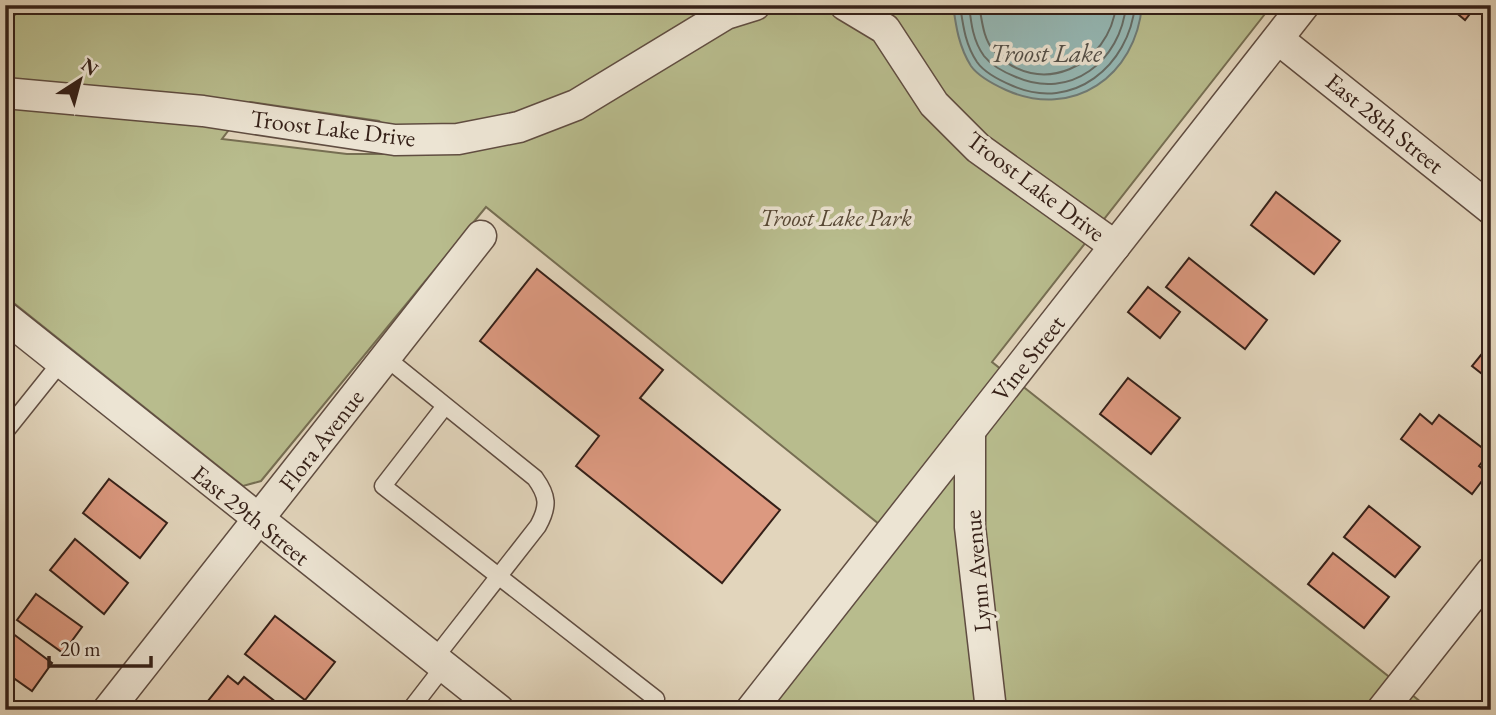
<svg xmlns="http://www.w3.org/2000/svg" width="1496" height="715" font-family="'EB Garamond',serif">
  <rect width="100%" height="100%" fill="#e2d5bc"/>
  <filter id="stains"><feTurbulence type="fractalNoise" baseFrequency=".00286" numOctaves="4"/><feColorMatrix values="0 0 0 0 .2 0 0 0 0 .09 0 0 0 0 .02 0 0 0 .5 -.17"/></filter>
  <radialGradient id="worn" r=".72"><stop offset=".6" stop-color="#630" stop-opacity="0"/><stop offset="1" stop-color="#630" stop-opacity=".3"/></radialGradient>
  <!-- green -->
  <path fill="#b8bc8d" stroke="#766e52" stroke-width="2" fill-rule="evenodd" d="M 27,5 L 1272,5 L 992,362 L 1431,710 L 768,710 L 900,541 L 486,207 L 261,481 L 243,486 L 5,296 L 5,23 ZM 250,102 L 379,121 L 419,154 L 347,154 L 222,139 Z"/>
  <!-- water -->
  <path fill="#95b8b5" stroke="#6f7b76" stroke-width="2" d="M 953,5 L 1142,5 C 1136,76 1073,120 1006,90 C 995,85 978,76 971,66 C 959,47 956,27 953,5 Z"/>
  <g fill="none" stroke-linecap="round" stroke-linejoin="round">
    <!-- shore -->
    <g stroke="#656c66" stroke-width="2">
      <path d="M 960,5 C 963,25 965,44 977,62 C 984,72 1001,81 1013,86 C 1073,112 1129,66 1135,5"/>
      <path d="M 969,5 C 971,23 973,41 984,56 C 991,65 1006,73 1016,77 C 1070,101 1121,61 1126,5"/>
      <path d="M 979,5 C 982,20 983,39 994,51 C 1038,100 1110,66 1116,5"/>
    </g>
  </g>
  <!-- building -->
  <g fill="#dc9980" stroke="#352018" stroke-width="2">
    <path d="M 1447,5 L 1477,5 L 1465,20 Z"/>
    <path d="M 1276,192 L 1340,241 L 1314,274 L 1251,225 Z"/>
    <path d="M 1189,258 L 1267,320 L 1245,349 L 1166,287 Z"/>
    <path d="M 537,269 L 663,370 L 640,398 L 780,510 L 722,583 L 576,466 L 599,436 L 480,341 Z"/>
    <path d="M 1148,287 L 1180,312 L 1160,338 L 1128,312 Z"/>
    <path d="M 1489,345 L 1491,346 L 1491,381 L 1472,366 Z"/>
    <path d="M 1128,378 L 1180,418 L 1151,454 L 1100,414 Z"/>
    <path d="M 1420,414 L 1432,424 L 1439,415 L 1489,453 L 1479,466 L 1488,473 L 1472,494 L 1401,439 Z"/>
    <path d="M 109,479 L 167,523 L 140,558 L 83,513 Z"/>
    <path d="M 1369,506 L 1420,547 L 1395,577 L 1344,537 Z"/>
    <path d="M 75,539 L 128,583 L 104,614 L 50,570 Z"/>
    <path d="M 1333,553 L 1389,597 L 1364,628 L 1308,584 Z"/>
    <path d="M 36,594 L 82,627 L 63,653 L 17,620 Z"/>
    <path d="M 275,616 L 335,662 L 305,700 L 245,654 Z"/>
    <path d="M 8,630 L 52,663 L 32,691 L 5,672 Z"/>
    <path d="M 228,676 L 238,684 L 244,677 L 286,710 L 218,710 L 208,701 Z"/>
    <path d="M 1491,690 L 1491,710 L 1475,710 Z"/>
  </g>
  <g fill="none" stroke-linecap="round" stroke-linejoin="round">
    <defs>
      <g id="lane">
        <path d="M 385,357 L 535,478 C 548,496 549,506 538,526 L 434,659"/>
        <path d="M 445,406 L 383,486 L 656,699"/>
        <path d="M 5,432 L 61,362"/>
        <path d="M 410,710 L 444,666"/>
      </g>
      <g id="street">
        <path d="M 845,5 L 885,29 L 934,104 L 978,148 L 1115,246"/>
        <path d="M 1278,39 L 1491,209"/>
        <path d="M 5,93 L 203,111 L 395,140 L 458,139 L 519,127 L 576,105 L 726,14 L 755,5"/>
        <path d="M 5,317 L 499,710"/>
        <path d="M 970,431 L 970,527 L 991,710"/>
        <path d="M 108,710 L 481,236"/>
        <path d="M 751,710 L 1304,5"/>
        <path d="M 1382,710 L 1491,572"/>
      </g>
    </defs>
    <!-- lane casing -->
    <use href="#lane" stroke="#604d41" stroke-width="19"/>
    <!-- street casing -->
    <use href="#street" stroke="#604d41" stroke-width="33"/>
    <!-- lane -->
    <use href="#lane" stroke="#ece4d3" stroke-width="16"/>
    <!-- street -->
    <use href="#street" stroke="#ece4d3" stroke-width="30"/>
  </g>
  <g text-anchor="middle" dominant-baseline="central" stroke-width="7" stroke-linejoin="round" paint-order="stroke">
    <!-- street labels -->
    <g font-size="24" fill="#352018" stroke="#ece4d3">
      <text transform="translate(1385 123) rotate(39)">East 28th Street</text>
      <text transform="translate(333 128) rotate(7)">Troost Lake Drive</text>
      <text transform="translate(1036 186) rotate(37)">Troost Lake Drive</text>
      <text transform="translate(1028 358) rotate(-52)">Vine Street</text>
      <text transform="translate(321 440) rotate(-52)">Flora Avenue</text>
      <text transform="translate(251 515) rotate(39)">East 29th Street</text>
      <text transform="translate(977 571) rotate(-95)">Lynn Avenue</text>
    </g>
    <!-- park labels -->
    <g font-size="24" font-style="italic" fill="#564735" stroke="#ece4d3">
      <text x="836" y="217">Troost Lake Park</text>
    </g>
    <!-- water labels -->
    <g font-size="26" font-style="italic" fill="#524e47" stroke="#ece4d3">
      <text x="1046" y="53">Troost Lake</text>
    </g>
  </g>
  <!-- margin -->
  <rect width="1496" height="715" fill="none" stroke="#e2d5bc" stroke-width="28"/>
  <rect x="7" y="7" width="1482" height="701" fill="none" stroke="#352018" stroke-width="3.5"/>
  <rect x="14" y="14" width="1468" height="687" fill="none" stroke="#352018" stroke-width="2"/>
  <!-- north arrow -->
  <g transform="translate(80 80) rotate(36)" stroke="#ece4d3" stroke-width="5" paint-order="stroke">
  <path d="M0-5L12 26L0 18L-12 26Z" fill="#352018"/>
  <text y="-10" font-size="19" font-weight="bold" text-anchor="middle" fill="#352018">N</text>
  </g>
  <!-- scale -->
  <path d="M49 656v10h102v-10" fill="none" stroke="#352018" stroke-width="3.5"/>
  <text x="60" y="656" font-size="21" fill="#352018" stroke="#ece4d3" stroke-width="5" paint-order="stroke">20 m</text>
  <rect width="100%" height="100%" filter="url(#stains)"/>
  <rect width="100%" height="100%" fill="url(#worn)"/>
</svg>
